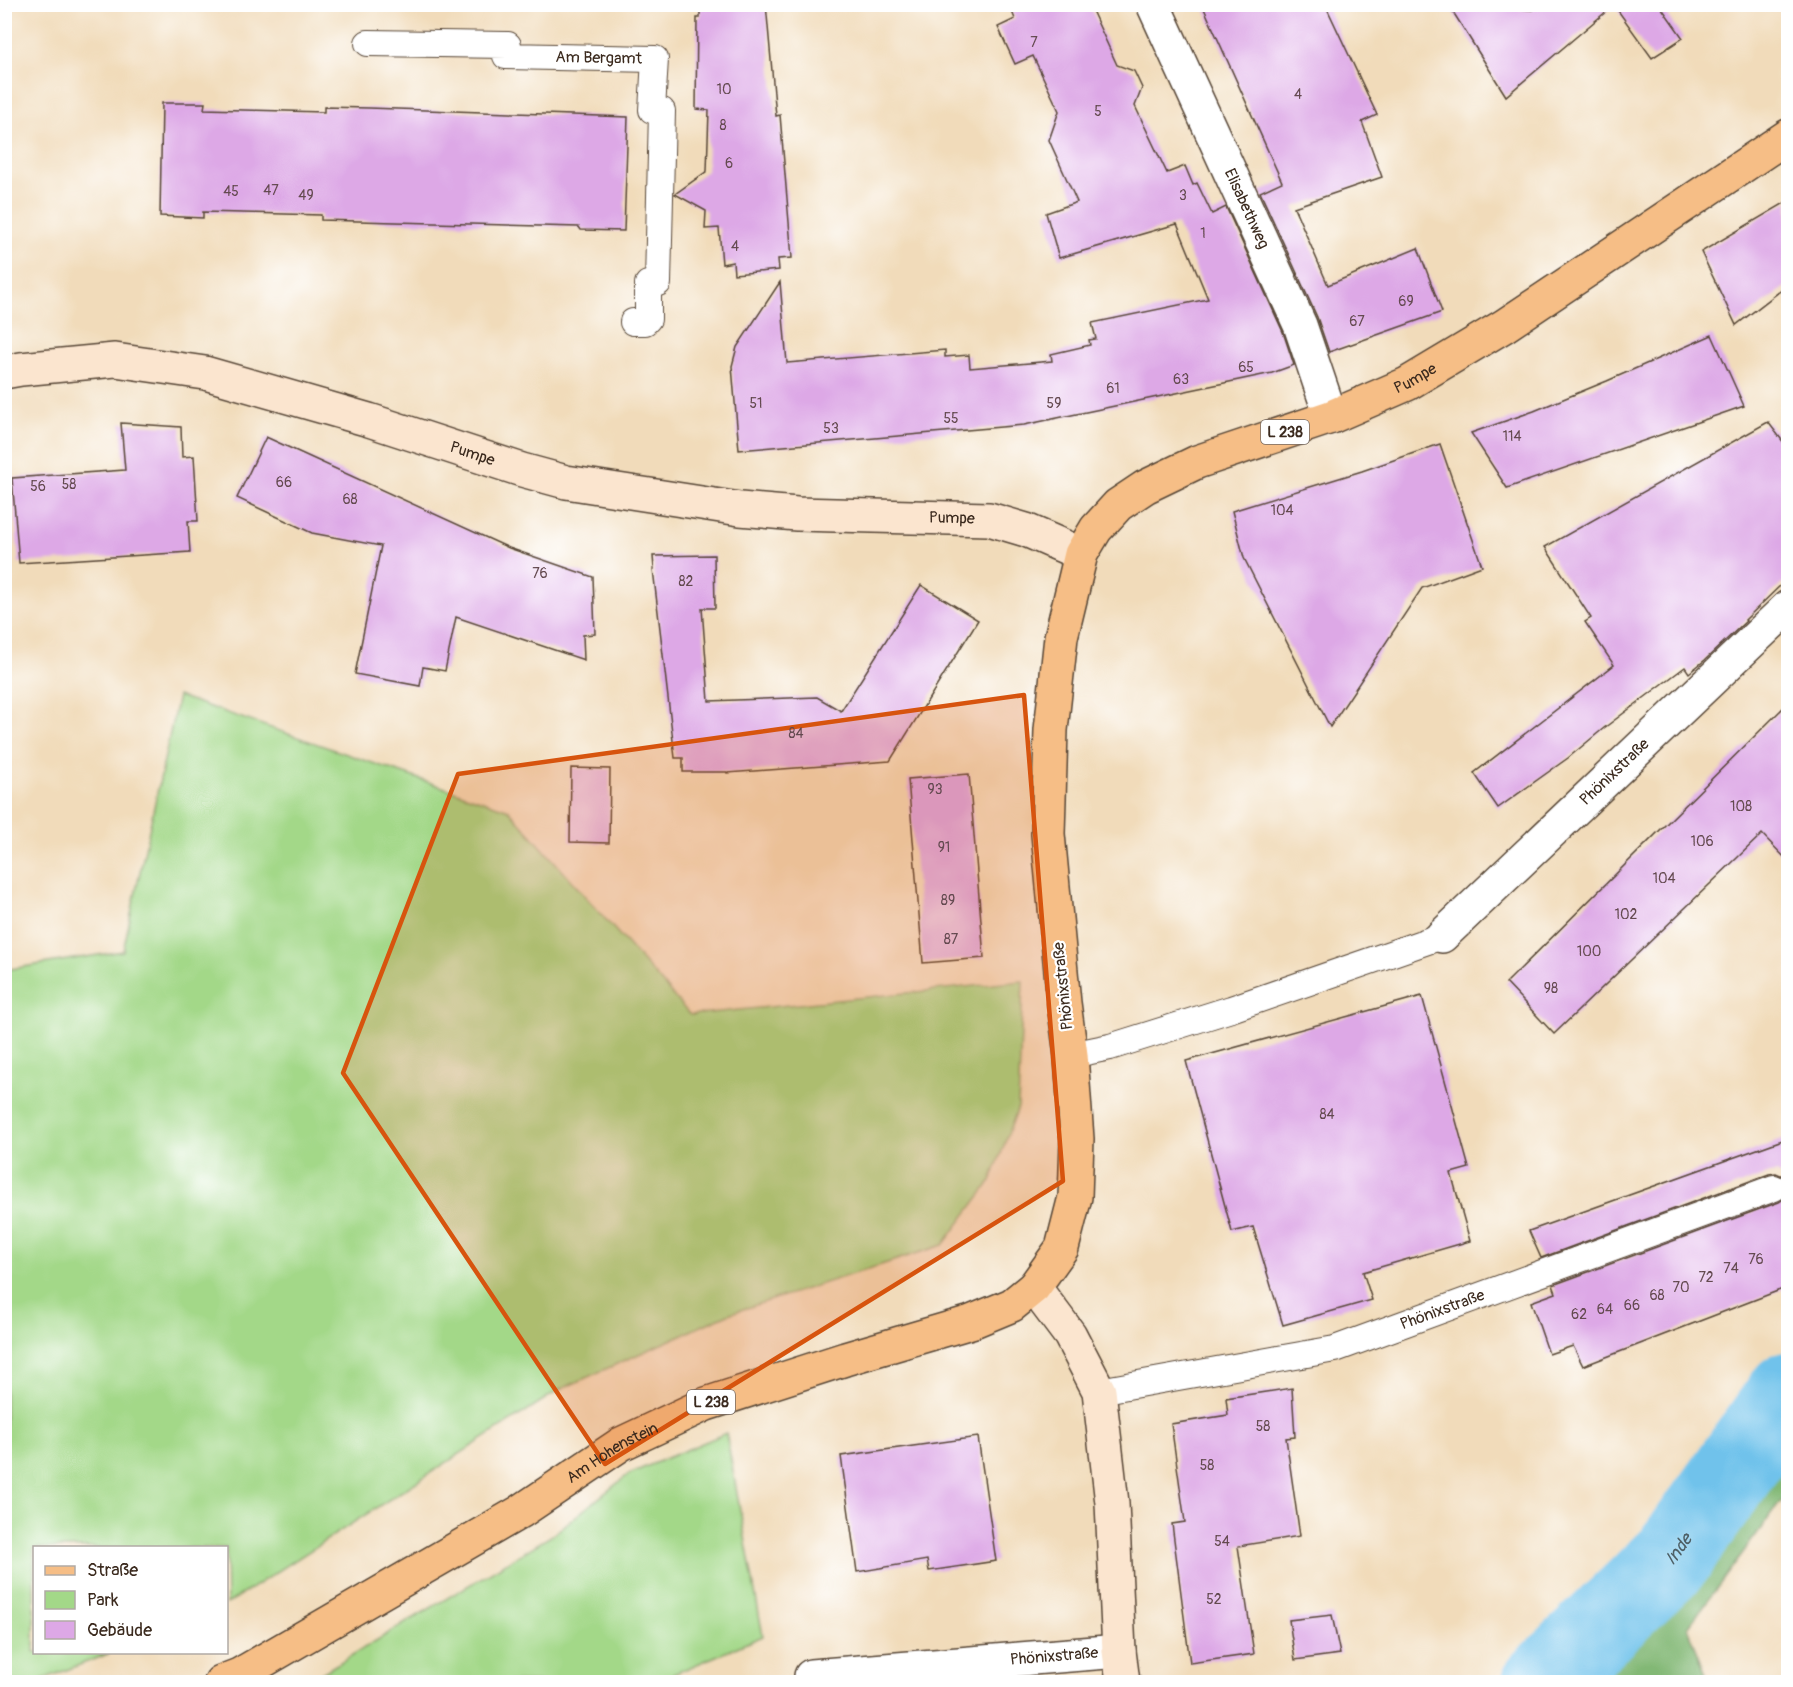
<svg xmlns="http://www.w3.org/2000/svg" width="1793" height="1687" font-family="Pangolin,sans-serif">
  <rect width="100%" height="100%" fill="#fff"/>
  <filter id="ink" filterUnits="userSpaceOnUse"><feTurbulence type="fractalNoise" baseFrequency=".0167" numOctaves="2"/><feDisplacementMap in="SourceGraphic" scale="12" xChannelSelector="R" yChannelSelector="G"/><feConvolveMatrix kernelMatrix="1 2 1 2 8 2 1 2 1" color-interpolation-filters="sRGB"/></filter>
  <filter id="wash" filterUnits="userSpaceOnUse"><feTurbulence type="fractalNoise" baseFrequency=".008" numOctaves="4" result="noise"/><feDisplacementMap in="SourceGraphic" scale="24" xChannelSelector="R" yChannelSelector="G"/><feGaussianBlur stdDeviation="1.35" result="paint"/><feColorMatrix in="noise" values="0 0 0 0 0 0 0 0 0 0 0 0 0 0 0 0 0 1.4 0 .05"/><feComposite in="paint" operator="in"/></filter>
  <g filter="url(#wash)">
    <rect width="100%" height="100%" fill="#f1dbba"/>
    <!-- green -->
    <g fill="#a3d888" stroke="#6f8153" stroke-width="1.5">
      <path d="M 178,696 L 509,810 L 690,1015 L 1023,981 L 1018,1107 L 991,1181 L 943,1245 L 728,1314 L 559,1390 L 227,1604 L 226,1548 L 34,1548 L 34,1652 L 110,1653 L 36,1682 L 5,1682 L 5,970 L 123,951 Z"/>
      <path d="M 726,1433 L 763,1636 L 655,1682 L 307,1682 L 551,1536 L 629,1474 Z"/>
    </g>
    <!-- forest -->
    <path fill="#82b874" stroke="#5e7149" stroke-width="1.5" d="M 1788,1357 L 1788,1492 L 1688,1627 L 1709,1682 L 1514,1682 L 1648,1548 L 1768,1382 Z"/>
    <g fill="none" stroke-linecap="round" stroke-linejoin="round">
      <!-- river -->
      <path stroke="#6fc2eb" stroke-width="82" id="s1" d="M 1543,1682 L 1673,1557 L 1788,1393"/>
    </g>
    <g id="blocks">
      <!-- building -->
      <g fill="#dda8e6">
        <path d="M 700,4 L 766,4 L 776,116 L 780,115 L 792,258 L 778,259 L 779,270 L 734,274 L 733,262 L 722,264 L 719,228 L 705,229 L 706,211 L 675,194 L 707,171 L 709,110 L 696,109 L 697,18 L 700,18 Z"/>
        <path d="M 1009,4 L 1089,4 L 1117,65 L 1134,71 L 1142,88 L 1135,106 L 1167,173 L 1185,166 L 1193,185 L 1197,183 L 1212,214 L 1226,207 L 1283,332 L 1294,365 L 1272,373 L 1024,425 L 739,450 L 732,366 L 737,347 L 780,282 L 787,363 L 945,350 L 945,357 L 969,355 L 970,368 L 1052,361 L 1051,354 L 1090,345 L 1089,340 L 1096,339 L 1092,323 L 1208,299 L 1177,224 L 1059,258 L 1046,213 L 1077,202 L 1049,140 L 1059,111 L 1033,56 L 1015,64 L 998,27 L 1015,19 Z"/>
        <path d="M 1202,4 L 1325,4 L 1377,115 L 1362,122 L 1382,177 L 1294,207 L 1328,285 L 1418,248 L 1442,312 L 1329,352 L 1317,317 L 1260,192 L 1282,182 Z"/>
        <path d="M 1448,4 L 1532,10 L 1539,4 L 1659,4 L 1683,38 L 1652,58 L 1614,5 L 1506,96 Z"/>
        <path d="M 162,103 L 205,103 L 204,109 L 324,112 L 324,107 L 369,108 L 628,117 L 624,231 L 581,230 L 579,227 L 321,220 L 321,215 L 203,212 L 203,218 L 160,216 Z"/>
        <path d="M 1788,201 L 1788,285 L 1736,325 L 1701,252 Z"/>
        <path d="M 1712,335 L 1744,406 L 1507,488 L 1471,433 L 1534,411 L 1607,381 Z"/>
        <path d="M 1768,422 L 1788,448 L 1788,578 L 1745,620 L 1746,621 L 1705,660 L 1689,673 L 1685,667 L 1604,728 L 1568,758 L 1498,808 L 1474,773 L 1614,665 L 1585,622 L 1591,618 L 1545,547 Z"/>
        <path d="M 121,423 L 181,427 L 182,457 L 194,456 L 198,521 L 188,521 L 190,552 L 19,563 L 12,478 L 125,470 Z"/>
        <path d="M 266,437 L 509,548 L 593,577 L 595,634 L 583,635 L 584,660 L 456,617 L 445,671 L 423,667 L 420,686 L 355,674 L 381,546 L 312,533 L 237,498 Z"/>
        <path d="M 1440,444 L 1482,566 L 1422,588 L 1330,727 L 1244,558 L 1232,511 L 1362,471 Z"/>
        <path d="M 714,555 L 715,608 L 702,608 L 709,701 L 817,697 L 841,711 L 921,585 L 978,620 L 890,761 L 727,773 L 727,772 L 683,772 L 683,758 L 675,758 L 653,569 L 654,569 L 653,556 Z"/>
        <path d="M 1788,703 L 1788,861 L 1762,834 L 1554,1034 L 1506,983 Z"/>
        <path d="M 571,768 L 610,769 L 609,843 L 570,842 Z"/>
        <path d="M 969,774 L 984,958 L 923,963 L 908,779 Z"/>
        <path d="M 1422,996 L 1469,1168 L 1451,1173 L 1470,1241 L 1363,1272 L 1372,1300 L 1283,1325 L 1253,1227 L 1232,1232 L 1186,1061 Z"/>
        <path d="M 1788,1138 L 1788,1187 L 1788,1182 L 1783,1176 L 1776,1173 L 1769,1174 L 1541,1258 L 1529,1231 Z"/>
        <path d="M 1788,1191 L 1788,1287 L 1583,1366 L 1573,1346 L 1549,1354 L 1531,1302 L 1556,1293 L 1553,1285 L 1779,1202 L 1785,1198 Z"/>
        <path d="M 1292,1388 L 1295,1437 L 1286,1438 L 1300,1536 L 1238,1546 L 1254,1654 L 1190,1663 L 1172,1524 L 1185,1522 L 1171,1424 L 1228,1415 L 1226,1398 Z"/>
        <path d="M 978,1437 L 996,1561 L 929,1571 L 927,1560 L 857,1572 L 841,1456 Z"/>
        <path d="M 1332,1615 L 1340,1654 L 1295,1660 L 1289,1620 Z"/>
      </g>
    </g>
  </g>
  <g filter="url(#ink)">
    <use href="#blocks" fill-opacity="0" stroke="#564535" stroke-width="1.5"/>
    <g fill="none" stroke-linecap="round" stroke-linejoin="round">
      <defs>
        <g id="lane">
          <path id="s2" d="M 368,43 L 508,45 L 506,56 L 655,59 L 652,110 L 662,111 L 658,283 L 648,284 L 648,319 L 645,322 L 633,322"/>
          <path d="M 1071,1055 L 1110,1047 L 1231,1009 L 1442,936"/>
          <path id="s3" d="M 1099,1391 L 1335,1349 L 1774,1188"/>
        </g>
        <g id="street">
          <path id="s4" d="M 1153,4 L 1300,325 L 1331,417"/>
          <path id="s5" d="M 1442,936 L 1788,607"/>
          <path id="s6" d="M 811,1676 L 1119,1651"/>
        </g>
        <g id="secondary">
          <path id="s7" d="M 4,372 L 21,369 L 115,360 L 205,373 L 369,420 L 522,470 L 566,482 L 740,509 L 797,514 L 989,519 L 1026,530 L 1081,554"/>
          <path d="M 1034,1287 L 1070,1335 L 1099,1391 L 1112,1503 L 1119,1651 L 1123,1682"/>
        </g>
        <g id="primary">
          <path id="s8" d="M 221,1682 L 239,1675 L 520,1512 L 621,1444 L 706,1404 L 845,1359 L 971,1322 L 1012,1305 L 1034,1287 L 1062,1248 L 1075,1197 L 1077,1139 L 1071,1055 L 1064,1003 L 1048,834 L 1051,730 L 1061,637 L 1081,554 L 1096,529 L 1118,505 L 1145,487 L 1197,462 L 1331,417 L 1407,384 L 1504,326 L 1788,136"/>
        </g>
      </defs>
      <!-- lane casing -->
      <use href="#lane" stroke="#564535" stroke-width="28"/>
      <!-- street casing -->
      <use href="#street" stroke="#564535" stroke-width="36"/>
      <!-- secondary casing -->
      <use href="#secondary" stroke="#564535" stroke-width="36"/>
      <!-- primary casing -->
      <use href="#primary" stroke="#564535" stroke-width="36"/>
      <!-- lane -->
      <use href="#lane" stroke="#fff" stroke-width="26"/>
      <!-- street -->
      <use href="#street" stroke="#fff" stroke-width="33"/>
      <!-- secondary -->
      <use href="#secondary" stroke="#fbe5cf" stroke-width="33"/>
      <!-- primary -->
      <use href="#primary" stroke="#f6be86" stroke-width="33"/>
    </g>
  </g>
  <!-- marked area -->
  <path fill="#d7540e" fill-opacity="0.2" stroke="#d7540e" stroke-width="4.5" stroke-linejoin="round" d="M 1024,695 L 1063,1181 L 605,1464 L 343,1073 L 458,774 Z"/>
  <g text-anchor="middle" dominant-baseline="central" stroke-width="4.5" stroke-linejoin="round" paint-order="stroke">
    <!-- number labels -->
    <g font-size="14" fill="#644a50">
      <text x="1034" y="42">7</text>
      <text x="724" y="89">10</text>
      <text x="1298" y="94">4</text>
      <text x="1098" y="111">5</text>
      <text x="723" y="125">8</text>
      <text x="729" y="163">6</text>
      <text x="271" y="190">47</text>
      <text x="231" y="191">45</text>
      <text x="306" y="195">49</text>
      <text x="1183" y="195">3</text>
      <text x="1203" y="233">1</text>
      <text x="735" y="246">4</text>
      <text x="1406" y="301">69</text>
      <text x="1357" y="321">67</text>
      <text x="1246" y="367">65</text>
      <text x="1181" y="379">63</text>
      <text x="1113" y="388">61</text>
      <text x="756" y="403">51</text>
      <text x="1054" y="403">59</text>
      <text x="951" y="418">55</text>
      <text x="831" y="428">53</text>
      <text x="1512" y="436">114</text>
      <text x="284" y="482">66</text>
      <text x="69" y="484">58</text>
      <text x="38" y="486">56</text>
      <text x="350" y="499">68</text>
      <text x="1282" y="510">104</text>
      <text x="540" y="573">76</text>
      <text x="686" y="581">82</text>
      <text x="796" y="733">84</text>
      <text x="935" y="789">93</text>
      <text x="1741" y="806">108</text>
      <text x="1702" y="841">106</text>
      <text x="944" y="847">91</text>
      <text x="1664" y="878">104</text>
      <text x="948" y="900">89</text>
      <text x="1626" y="914">102</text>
      <text x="951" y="939">87</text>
      <text x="1589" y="951">100</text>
      <text x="1551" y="988">98</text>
      <text x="1327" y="1114">84</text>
      <text x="1756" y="1259">76</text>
      <text x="1731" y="1268">74</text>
      <text x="1706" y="1277">72</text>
      <text x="1681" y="1287">70</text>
      <text x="1657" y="1295">68</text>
      <text x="1632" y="1305">66</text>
      <text x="1605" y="1309">64</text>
      <text x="1579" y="1314">62</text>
      <text x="1263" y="1426">58</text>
      <text x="1207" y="1465">58</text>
      <text x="1222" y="1541">54</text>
      <text x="1214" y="1599">52</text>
    </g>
    <!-- shield labels -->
    <g fill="#fff" stroke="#766a62" stroke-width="1.5">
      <rect x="1261" y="420" width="48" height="24" rx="4.5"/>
      <rect x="687" y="1390" width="48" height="24" rx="4.5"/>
    </g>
    <g font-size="15" font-weight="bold" fill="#3b2a1e">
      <text x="1285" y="432">L 238</text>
      <text x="711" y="1402">L 238</text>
    </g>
    <!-- street labels -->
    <g font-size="16" fill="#3b2a1e" stroke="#fff">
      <text stroke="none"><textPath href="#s2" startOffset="244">Am Bergamt</textPath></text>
      <text stroke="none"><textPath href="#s4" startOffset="225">Elisabethweg</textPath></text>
      <text stroke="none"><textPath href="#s8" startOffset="2044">Pumpe</textPath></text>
      <text stroke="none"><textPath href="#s7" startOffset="482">Pumpe</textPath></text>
      <text stroke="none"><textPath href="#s7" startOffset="968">Pumpe</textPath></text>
      <text stroke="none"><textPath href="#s5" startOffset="238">Phönixstraße</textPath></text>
      <text transform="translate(1063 986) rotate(-96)">Phönixstraße</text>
      <text stroke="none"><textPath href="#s3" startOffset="354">Phönixstraße</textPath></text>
      <text stroke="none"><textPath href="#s8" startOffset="454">Am Hohenstein</textPath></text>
      <text stroke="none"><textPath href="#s6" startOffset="244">Phönixstraße</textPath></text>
    </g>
    <!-- water labels -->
    <g font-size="18" font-style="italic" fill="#4d5f66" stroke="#fff">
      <text stroke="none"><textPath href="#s1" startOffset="190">Inde</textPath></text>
    </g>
  </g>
  <!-- margin -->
  <rect width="1793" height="1687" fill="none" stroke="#fff" stroke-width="24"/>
  <!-- legend -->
  <rect x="33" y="1546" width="195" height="108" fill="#ffffff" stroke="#b1aaa5" stroke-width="1.5"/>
  <rect x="45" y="1566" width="30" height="9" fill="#f6be86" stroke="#b1aaa5" stroke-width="1.5"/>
  <text x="87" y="1576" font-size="18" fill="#3b2a1e">Straße</text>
  <rect x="45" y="1591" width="30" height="18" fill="#a3d888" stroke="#b1aaa5" stroke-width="1.5"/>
  <text x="87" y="1606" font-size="18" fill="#3b2a1e">Park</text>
  <rect x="45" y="1621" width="30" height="18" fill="#dda8e6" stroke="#b1aaa5" stroke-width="1.5"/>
  <text x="87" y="1636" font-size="18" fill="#3b2a1e">Gebäude</text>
</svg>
